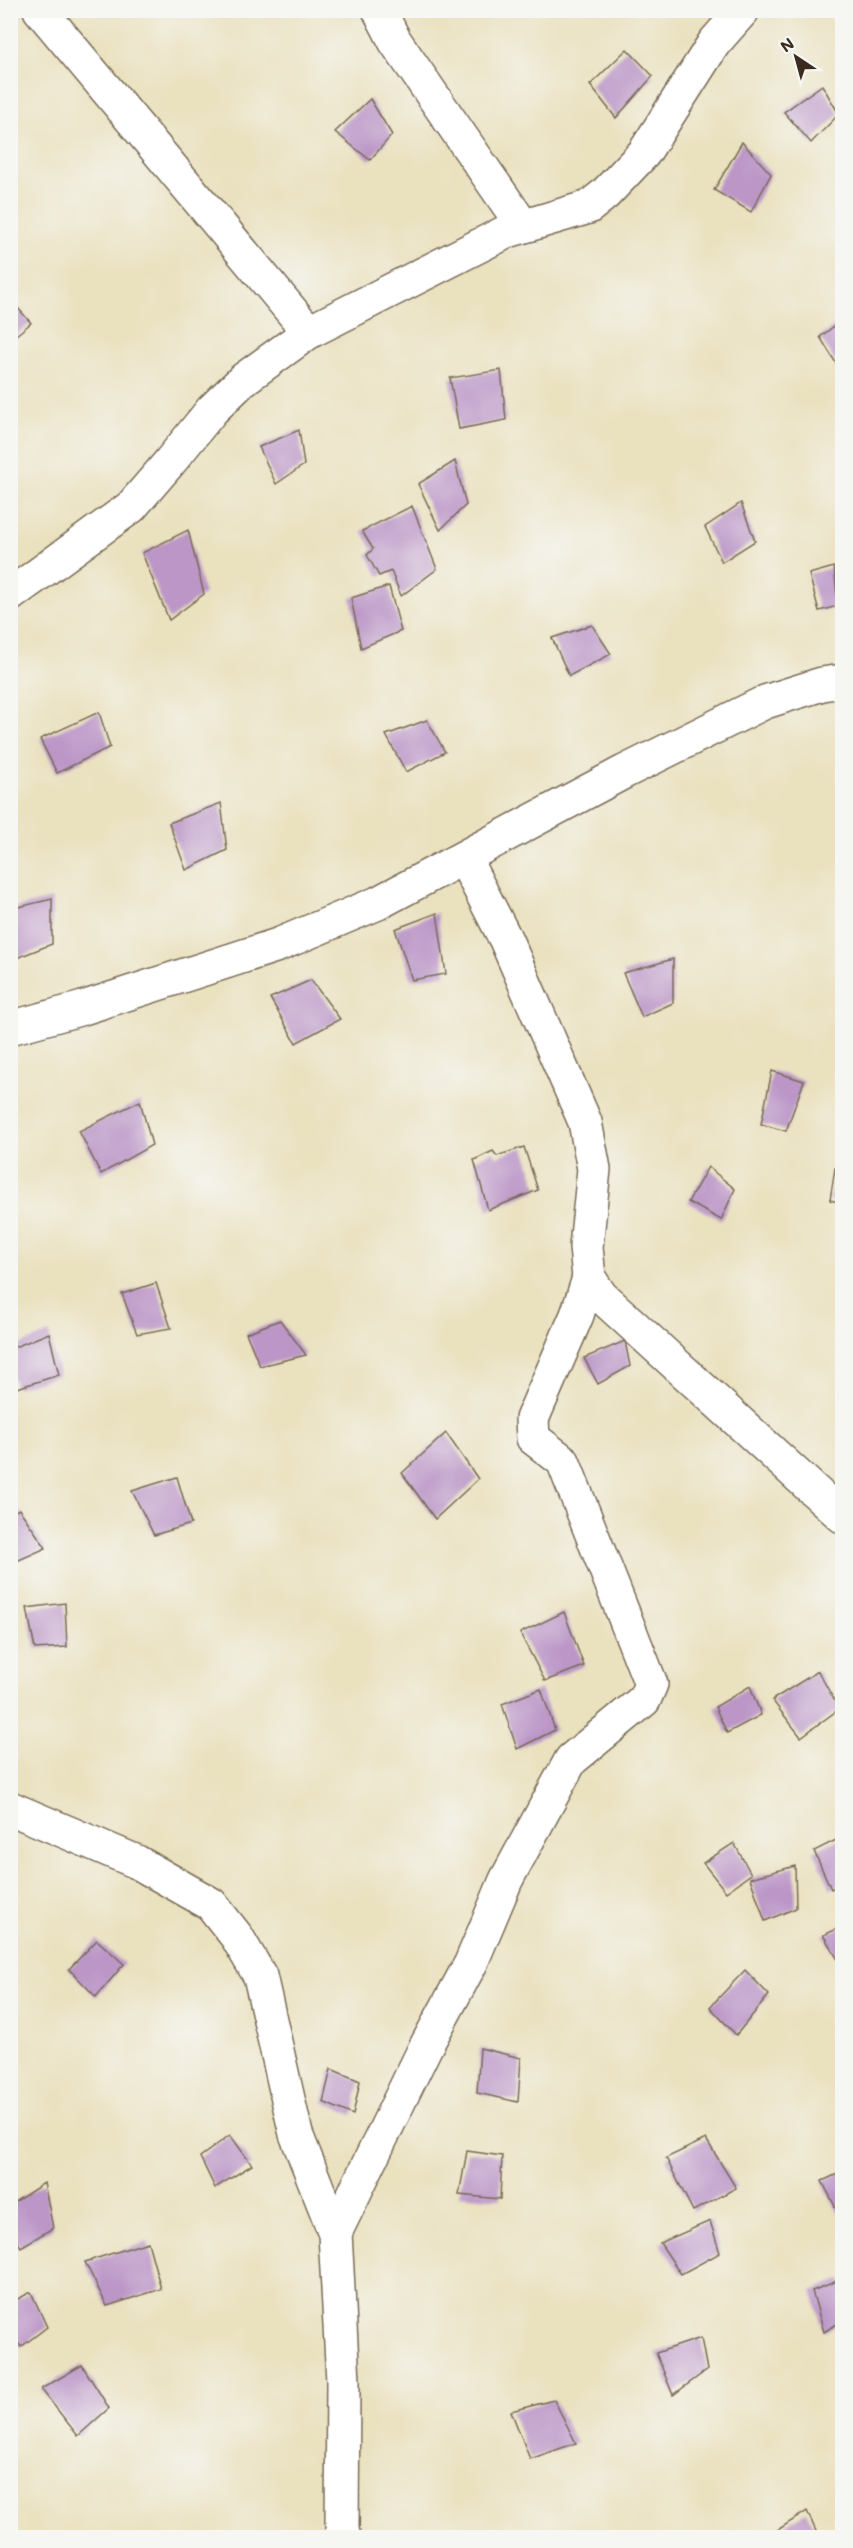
<svg xmlns="http://www.w3.org/2000/svg" width="853" height="2548" font-family="Mali,sans-serif">
  <rect width="100%" height="100%" fill="#f6f6f2"/>
  <filter id="ink" filterUnits="userSpaceOnUse"><feTurbulence type="fractalNoise" baseFrequency=".0167" numOctaves="2"/><feDisplacementMap in="SourceGraphic" scale="12" xChannelSelector="R" yChannelSelector="G"/><feConvolveMatrix kernelMatrix="1 2 1 2 8 2 1 2 1" color-interpolation-filters="sRGB"/></filter>
  <filter id="wash" filterUnits="userSpaceOnUse"><feTurbulence type="fractalNoise" baseFrequency=".008" numOctaves="4" result="noise"/><feDisplacementMap in="SourceGraphic" scale="24" xChannelSelector="R" yChannelSelector="G"/><feGaussianBlur stdDeviation="1.35" result="paint"/><feColorMatrix in="noise" values="0 0 0 0 0 0 0 0 0 0 0 0 0 0 0 0 0 1.4 0 .05"/><feComposite in="paint" operator="in"/></filter>
  <g filter="url(#wash)">
    <rect width="100%" height="100%" fill="#eae1bf"/>
    <g id="blocks">
      <!-- building -->
      <g fill="#bb96c7">
        <path d="M 627,49 L 653,76 L 616,118 L 590,85 Z"/>
        <path d="M 822,85 L 839,114 L 811,143 L 784,112 Z"/>
        <path d="M 370,99 L 392,135 L 370,160 L 335,132 Z"/>
        <path d="M 742,142 L 771,174 L 751,212 L 714,190 Z"/>
        <path d="M 10,299 L 31,323 L 10,340 Z"/>
        <path d="M 842,320 L 842,373 L 820,337 Z"/>
        <path d="M 501,370 L 506,420 L 459,429 L 450,378 Z"/>
        <path d="M 299,430 L 304,465 L 276,484 L 259,447 Z"/>
        <path d="M 455,461 L 466,505 L 440,530 L 418,484 Z"/>
        <path d="M 741,503 L 755,541 L 722,562 L 705,527 Z"/>
        <path d="M 412,506 L 437,569 L 401,596 L 391,571 L 379,576 L 367,555 L 373,549 L 362,531 Z"/>
        <path d="M 188,530 L 204,594 L 169,620 L 142,553 Z"/>
        <path d="M 834,567 L 838,606 L 819,611 L 809,574 Z"/>
        <path d="M 389,586 L 401,631 L 361,648 L 351,598 Z"/>
        <path d="M 592,625 L 611,654 L 569,676 L 552,638 Z"/>
        <path d="M 99,712 L 110,747 L 57,773 L 40,739 Z"/>
        <path d="M 427,720 L 445,752 L 406,772 L 386,735 Z"/>
        <path d="M 221,803 L 227,850 L 186,870 L 169,823 Z"/>
        <path d="M 52,899 L 52,944 L 14,959 L 10,949 L 10,909 Z"/>
        <path d="M 437,913 L 446,974 L 412,980 L 395,929 Z"/>
        <path d="M 673,959 L 673,1003 L 642,1017 L 623,973 Z"/>
        <path d="M 311,980 L 340,1019 L 296,1043 L 270,998 Z"/>
        <path d="M 772,1071 L 804,1081 L 786,1131 L 761,1124 Z"/>
        <path d="M 140,1101 L 152,1145 L 101,1174 L 79,1131 Z"/>
        <path d="M 524,1147 L 538,1190 L 488,1210 L 474,1160 L 493,1151 L 497,1156 Z"/>
        <path d="M 708,1167 L 735,1189 L 721,1220 L 688,1202 Z"/>
        <path d="M 835,1168 L 842,1169 L 842,1203 L 830,1200 Z"/>
        <path d="M 156,1283 L 171,1328 L 137,1334 L 122,1294 Z"/>
        <path d="M 280,1320 L 306,1355 L 260,1366 L 246,1333 Z"/>
        <path d="M 49,1333 L 59,1375 L 17,1388 L 10,1372 L 10,1349 Z"/>
        <path d="M 625,1341 L 630,1366 L 598,1384 L 584,1358 Z"/>
        <path d="M 446,1433 L 478,1479 L 435,1519 L 402,1473 Z"/>
        <path d="M 177,1477 L 191,1524 L 154,1535 L 132,1491 Z"/>
        <path d="M 19,1509 L 46,1548 L 10,1564 L 10,1514 Z"/>
        <path d="M 65,1603 L 67,1647 L 35,1649 L 27,1608 Z"/>
        <path d="M 564,1612 L 584,1666 L 545,1681 L 520,1633 Z"/>
        <path d="M 818,1671 L 839,1709 L 801,1737 L 772,1700 Z"/>
        <path d="M 750,1686 L 761,1715 L 727,1733 L 715,1707 Z"/>
        <path d="M 541,1689 L 555,1730 L 517,1749 L 502,1704 Z"/>
        <path d="M 842,1837 L 842,1884 L 831,1889 L 814,1851 Z"/>
        <path d="M 734,1843 L 751,1874 L 726,1892 L 703,1863 Z"/>
        <path d="M 795,1866 L 796,1908 L 765,1921 L 750,1878 Z"/>
        <path d="M 842,1927 L 842,1966 L 823,1935 Z"/>
        <path d="M 97,1940 L 124,1964 L 96,1997 L 69,1969 Z"/>
        <path d="M 745,1970 L 769,1995 L 736,2035 L 710,2007 Z"/>
        <path d="M 480,2048 L 521,2058 L 518,2102 L 477,2093 Z"/>
        <path d="M 331,2069 L 360,2081 L 353,2115 L 323,2102 Z"/>
        <path d="M 230,2135 L 252,2165 L 215,2188 L 200,2157 Z"/>
        <path d="M 706,2139 L 736,2188 L 693,2211 L 666,2158 Z"/>
        <path d="M 467,2151 L 502,2156 L 500,2199 L 459,2195 Z"/>
        <path d="M 842,2172 L 842,2220 L 822,2181 Z"/>
        <path d="M 44,2183 L 53,2228 L 21,2247 L 10,2231 L 10,2205 Z"/>
        <path d="M 710,2221 L 720,2253 L 681,2274 L 660,2243 Z"/>
        <path d="M 148,2242 L 161,2289 L 107,2306 L 85,2262 Z"/>
        <path d="M 842,2279 L 842,2321 L 824,2332 L 812,2291 Z"/>
        <path d="M 31,2292 L 47,2327 L 21,2347 L 10,2333 L 10,2303 Z"/>
        <path d="M 701,2338 L 707,2370 L 673,2395 L 656,2353 Z"/>
        <path d="M 82,2365 L 109,2408 L 78,2436 L 41,2389 Z"/>
        <path d="M 554,2400 L 576,2443 L 530,2459 L 511,2411 Z"/>
        <path d="M 807,2511 L 819,2538 L 765,2538 Z"/>
      </g>
    </g>
  </g>
  <g filter="url(#ink)">
    <use href="#blocks" fill-opacity="0" stroke="#786a56" stroke-width="1.5"/>
    <g fill="none" stroke-linecap="round" stroke-linejoin="round">
      <defs>
        <g id="minor">
          <path d="M 40,10 L 309,332"/>
          <path d="M 379,10 L 395,41 L 523,226"/>
          <path d="M 10,595 L 131,507 L 169,463 L 212,410 L 244,379 L 309,332 L 508,231 L 589,207 L 605,194 L 644,153 L 714,43 L 743,10"/>
          <path d="M 464,858 L 506,940 L 585,1122 L 594,1169 L 586,1247 L 589,1278 L 601,1296 L 842,1516"/>
          <path d="M 10,1028 L 83,1008 L 278,945 L 378,903 L 624,772 L 765,702 L 822,684 L 842,681"/>
          <path d="M 10,1808 L 137,1862 L 211,1904 L 237,1937 L 260,1976 L 296,2134 L 335,2233 L 343,2381 L 342,2530 L 344,2538"/>
          <path d="M 335,2233 L 425,2048 L 471,1963 L 506,1880 L 571,1760 L 644,1700 L 651,1684 L 563,1461 L 533,1438 L 532,1419 L 577,1315 L 589,1278"/>
        </g>
      </defs>
      <!-- minor casing -->
      <use href="#minor" stroke="#786a56" stroke-width="36"/>
      <!-- minor -->
      <use href="#minor" stroke="#fff" stroke-width="33"/>
    </g>
  </g>
  <!-- margin -->
  <rect width="853" height="2548" fill="none" stroke="#f6f6f2" stroke-width="36"/>
  <!-- north arrow -->
  <g transform="translate(796 57) rotate(324)" stroke="#f6f6f2" stroke-width="4.5" paint-order="stroke">
  <path d="M0-4.5L10 22L0 15L-10 22Z" fill="#3b2a1e"/>
  <text y="-9" font-size="16" font-weight="bold" text-anchor="middle" fill="#3b2a1e">N</text>
  </g>
</svg>
